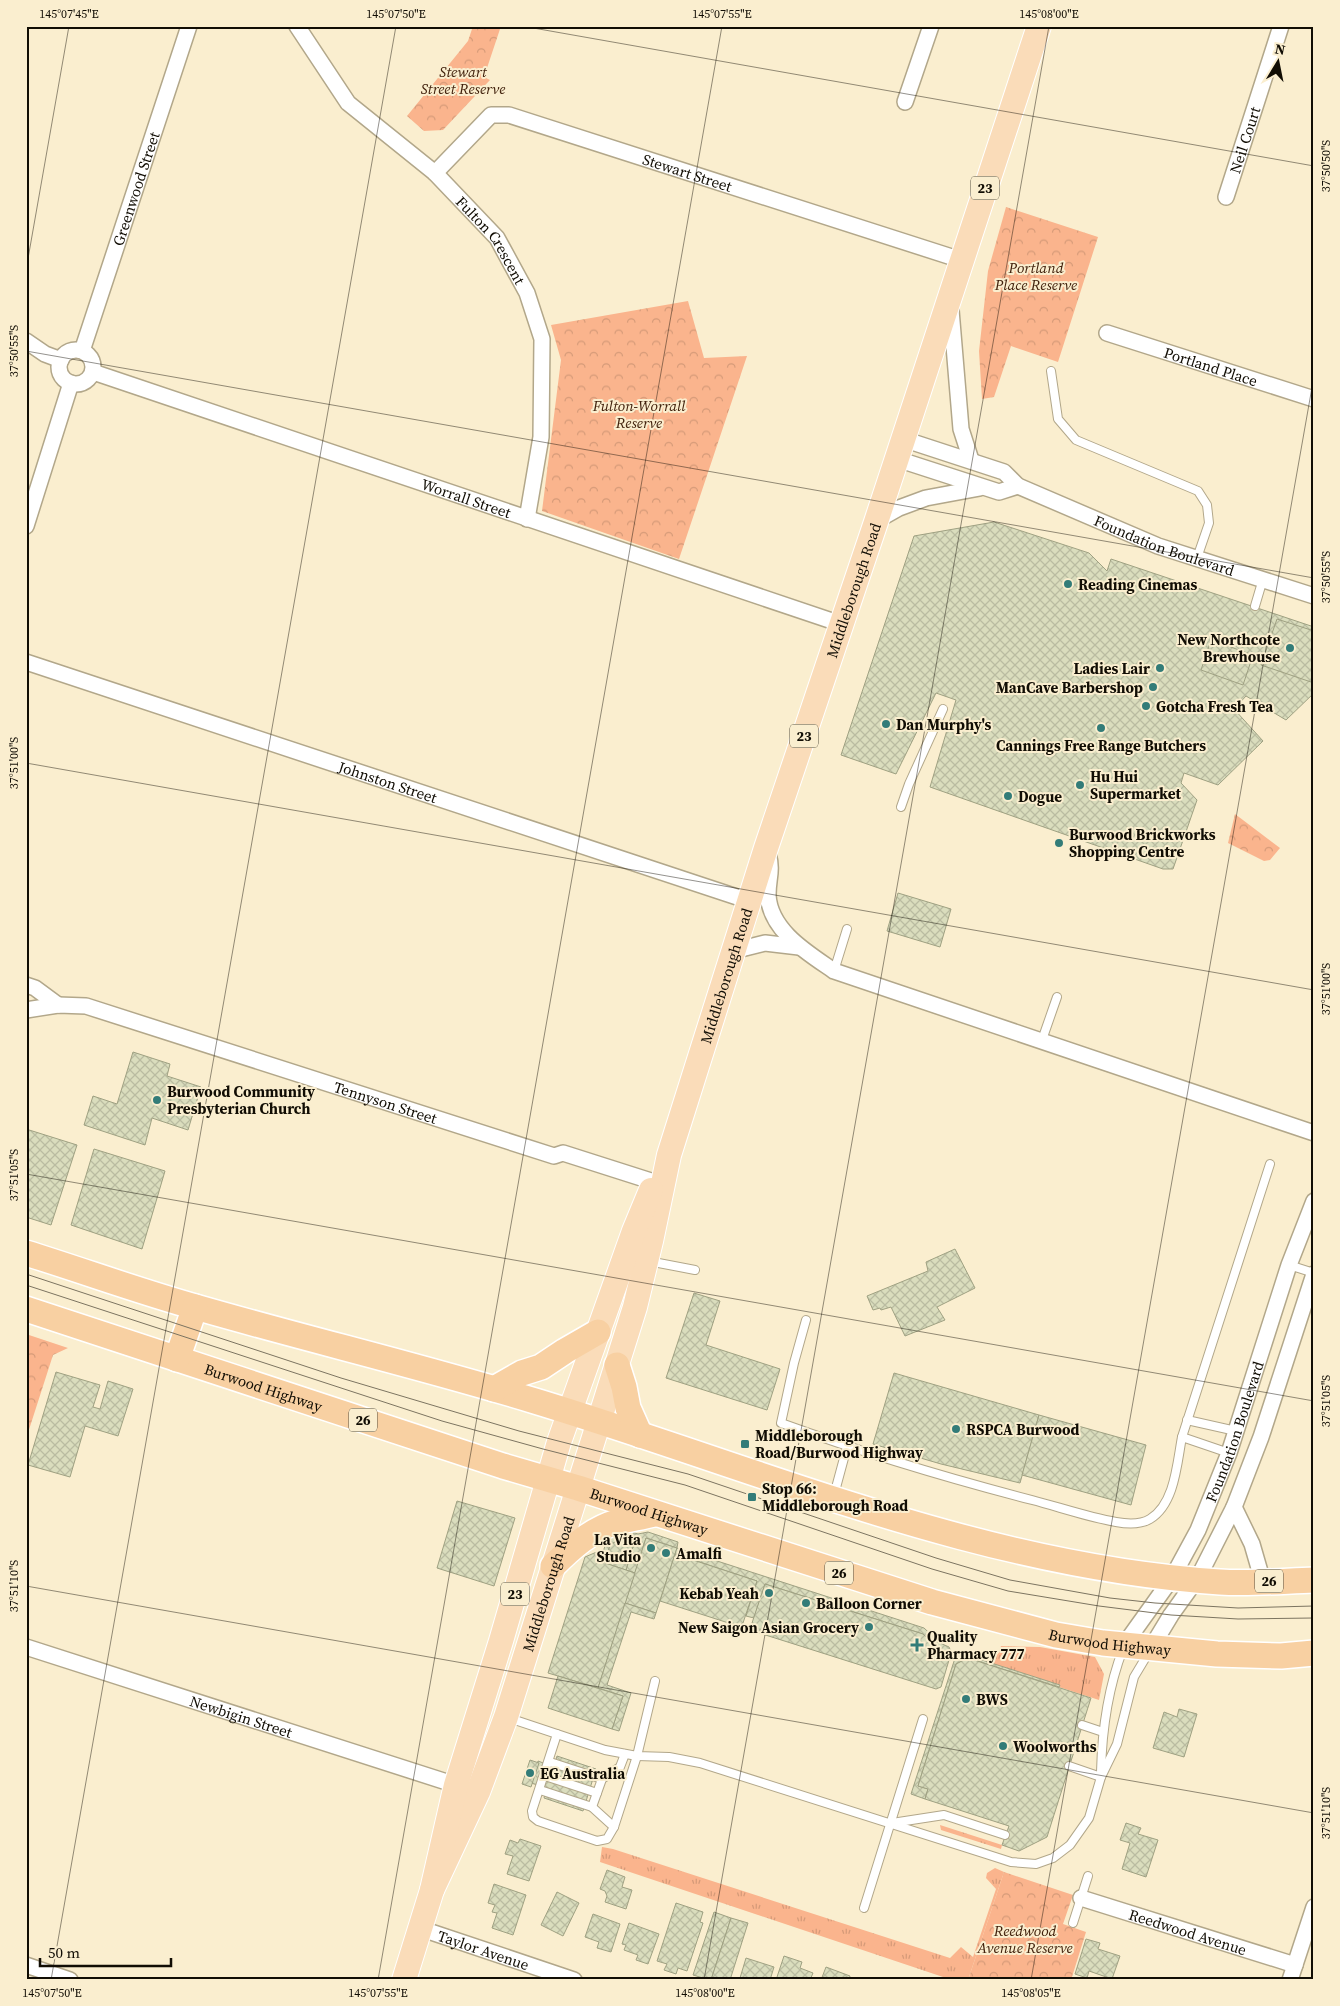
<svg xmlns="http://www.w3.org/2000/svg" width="1340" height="2006" font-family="'Source Serif 4',serif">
  <defs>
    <pattern id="grass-tufts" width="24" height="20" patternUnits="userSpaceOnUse" patternTransform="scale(1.25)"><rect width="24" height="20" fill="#fab48d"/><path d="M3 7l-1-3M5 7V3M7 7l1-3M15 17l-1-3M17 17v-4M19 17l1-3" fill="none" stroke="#d59a78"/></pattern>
    <pattern id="park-crowns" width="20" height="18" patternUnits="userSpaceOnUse" patternTransform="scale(1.25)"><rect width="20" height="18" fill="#fab48d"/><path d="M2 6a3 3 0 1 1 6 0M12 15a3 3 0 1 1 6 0" fill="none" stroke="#d59a78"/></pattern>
    <pattern id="building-cross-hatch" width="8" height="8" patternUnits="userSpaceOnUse" patternTransform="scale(1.25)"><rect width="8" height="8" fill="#daddbd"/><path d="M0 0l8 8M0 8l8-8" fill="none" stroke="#babca1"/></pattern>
  </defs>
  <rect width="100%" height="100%" fill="#faeecf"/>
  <!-- grass -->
  <g fill="url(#grass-tufts)">
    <path d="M 1001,1646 L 1040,1647 L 1095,1657 L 1104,1674 L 1099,1700 L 1059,1687 L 1059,1685 L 977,1659 L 998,1654 Z"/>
    <path d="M 940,1825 L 1002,1845 L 1001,1849 L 941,1830 Z"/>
    <path d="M 602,1847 L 613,1849 L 950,1958 L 961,1947 L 973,1957 L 996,1889 L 986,1878 L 987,1873 L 995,1868 L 1004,1872 L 968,1980 L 952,1980 L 600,1862 Z"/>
  </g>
  <!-- park -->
  <g fill="url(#park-crowns)">
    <path d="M 473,26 L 501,26 L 484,77 L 490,80 L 443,130 L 424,131 L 407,116 L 468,41 Z"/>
    <path d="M 1006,207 L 1098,237 L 1058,362 L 1011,346 L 994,397 L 982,399 L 979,351 L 988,271 Z"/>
    <path d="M 688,301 L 704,358 L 747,356 L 679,559 L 542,511 L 561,360 L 551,325 Z"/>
    <path d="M 1235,814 L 1280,848 L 1270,860 L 1264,861 L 1228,843 Z"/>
    <path d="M 26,1334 L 68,1348 L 53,1355 L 26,1439 Z"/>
    <path d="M 1004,1872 L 1073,1895 L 1063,1924 L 1086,1932 L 1071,1980 L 968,1980 Z"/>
  </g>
  <!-- building -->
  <g fill="url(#building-cross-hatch)" stroke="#9fa182">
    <path d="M 994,522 L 1089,553 L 1107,571 L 1111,559 L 1314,627 L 1314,693 L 1286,720 L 1246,696 L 1234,709 L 1263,741 L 1218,785 L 1184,773 L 1181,783 L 1197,800 L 1173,869 L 1163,869 L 930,787 L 956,700 L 936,693 L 896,774 L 841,755 L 914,536 Z"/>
    <path d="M 1277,619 L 1314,631 L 1314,683 L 1261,665 Z"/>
    <path d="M 1211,640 L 1253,655 L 1243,685 L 1201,670 Z"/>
    <path d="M 898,893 L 951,909 L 940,947 L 887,931 Z"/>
    <path d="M 133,1052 L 170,1064 L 167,1076 L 201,1087 L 188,1130 L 152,1118 L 145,1145 L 84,1125 L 93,1096 L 117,1104 Z"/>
    <path d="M 26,1129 L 77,1145 L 51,1225 L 26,1217 Z"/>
    <path d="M 94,1149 L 165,1171 L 142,1249 L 71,1225 Z"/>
    <path d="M 955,1249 L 975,1288 L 937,1307 L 945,1320 L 905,1336 L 891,1307 L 881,1310 L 880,1308 L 873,1310 L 867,1296 L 928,1271 L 926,1262 Z"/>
    <path d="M 694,1293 L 720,1301 L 706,1345 L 780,1369 L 767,1410 L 666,1378 Z"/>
    <path d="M 56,1372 L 100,1385 L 93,1407 L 100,1409 L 108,1381 L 133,1389 L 118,1436 L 85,1426 L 70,1477 L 28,1465 Z"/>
    <path d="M 894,1373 L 1039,1415 L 1020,1483 L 941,1464 L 873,1444 Z"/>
    <path d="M 1039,1415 L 1146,1445 L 1131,1505 L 1022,1475 Z"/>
    <path d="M 457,1501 L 515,1518 L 494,1586 L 437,1568 Z"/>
    <path d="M 625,1530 L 638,1534 L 648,1532 L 678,1542 L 677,1548 L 646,1538 L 635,1573 L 626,1570 L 635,1540 L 625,1536 L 610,1545 L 605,1563 L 602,1555 L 607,1540 Z"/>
    <path d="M 625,1536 L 635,1540 L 626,1570 L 605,1563 L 610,1545 Z"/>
    <path d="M 646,1538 L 677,1548 L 656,1613 L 625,1603 Z"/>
    <path d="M 677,1548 L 924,1628 L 940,1643 L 949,1647 L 953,1656 L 952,1660 L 949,1660 L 945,1651 L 937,1648 L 923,1634 L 765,1584 L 754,1618 L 746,1616 L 757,1581 L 675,1554 Z"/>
    <path d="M 599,1551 L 605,1563 L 635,1573 L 598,1688 L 548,1673 L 585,1557 Z"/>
    <path d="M 675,1554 L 757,1581 L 743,1623 L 738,1626 L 660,1601 Z"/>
    <path d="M 765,1584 L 923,1634 L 937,1648 L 945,1651 L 949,1660 L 941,1687 L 936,1689 L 756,1632 L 752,1623 Z"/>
    <path d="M 625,1603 L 656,1613 L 654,1619 L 631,1612 L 607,1685 L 631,1693 L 619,1731 L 612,1729 L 623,1696 L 598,1688 Z"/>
    <path d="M 957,1652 L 1060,1685 L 1059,1687 L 968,1658 L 956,1664 L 918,1786 L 928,1789 L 925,1799 L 911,1794 Z"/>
    <path d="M 968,1658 L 1091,1698 L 1047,1837 L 1019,1851 L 1002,1845 L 1009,1826 L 925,1799 L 928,1789 L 918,1786 L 956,1664 Z"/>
    <path d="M 558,1676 L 623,1696 L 612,1729 L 548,1708 Z"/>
    <path d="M 1179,1709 L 1197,1714 L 1184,1757 L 1153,1748 L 1164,1712 L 1177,1717 Z"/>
    <path d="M 557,1756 L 596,1769 L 583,1811 L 544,1798 L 547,1788 L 531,1783 L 538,1761 L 554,1767 Z"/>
    <path d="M 530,1760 L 539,1763 L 531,1787 L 522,1784 Z"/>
    <path d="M 1126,1823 L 1141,1828 L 1138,1834 L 1158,1840 L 1146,1877 L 1122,1869 L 1130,1843 L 1120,1840 Z"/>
    <path d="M 520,1839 L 541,1846 L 529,1881 L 507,1874 L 513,1856 L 505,1854 L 510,1840 L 518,1843 Z"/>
    <path d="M 607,1870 L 625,1877 L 622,1887 L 632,1890 L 626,1909 L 605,1902 L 607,1896 L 605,1891 L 600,1889 Z"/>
    <path d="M 494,1884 L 526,1895 L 513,1935 L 492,1928 L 497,1913 L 492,1912 L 495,1905 L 488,1903 Z"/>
    <path d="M 557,1892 L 579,1903 L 563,1936 L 541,1925 Z"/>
    <path d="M 676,1903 L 703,1912 L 700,1922 L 703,1923 L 687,1971 L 678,1968 L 676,1974 L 664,1970 L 667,1964 L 657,1961 Z"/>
    <path d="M 714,1912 L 731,1918 L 711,1980 L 702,1980 L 703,1978 L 693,1975 Z"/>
    <path d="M 593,1914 L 620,1924 L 611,1952 L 597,1948 L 599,1942 L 585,1937 Z"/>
    <path d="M 731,1918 L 748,1923 L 730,1980 L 711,1980 Z"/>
    <path d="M 629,1923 L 659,1934 L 648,1964 L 636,1960 L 638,1955 L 624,1950 L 626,1945 L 622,1944 Z"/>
    <path d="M 1086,1939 L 1100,1943 L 1098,1949 L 1120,1956 L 1112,1979 L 1089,1971 L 1087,1978 L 1075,1974 Z"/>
    <path d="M 784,1956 L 802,1962 L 800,1968 L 813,1973 L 810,1980 L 776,1980 Z"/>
    <path d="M 746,1958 L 774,1967 L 770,1980 L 745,1980 L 740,1978 Z"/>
    <path d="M 826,1967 L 850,1976 L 849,1980 L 821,1980 Z"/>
  </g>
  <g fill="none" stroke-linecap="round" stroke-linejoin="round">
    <defs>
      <g id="service">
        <path d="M 1051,371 L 1058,419 L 1076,440 L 1198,491 L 1207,505 L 1209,523 L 1197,558"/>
        <path d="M 1255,606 L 1263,579"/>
        <path d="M 901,807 L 909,784 L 943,709"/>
        <path d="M 834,971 L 847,929"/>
        <path d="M 1042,1040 L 1057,997"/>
        <path d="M 648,1261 L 695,1270"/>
        <path d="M 1289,1265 L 1314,1273"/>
        <path d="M 806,1320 L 794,1363 L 781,1423 C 864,1453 947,1478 1032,1500 C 1059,1507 1088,1517 1116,1522 C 1127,1524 1140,1525 1150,1519 C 1175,1504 1177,1463 1182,1437 L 1270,1164"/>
        <path d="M 1187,1420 L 1236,1431"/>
        <path d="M 1182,1437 L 1229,1453"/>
        <path d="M 834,1495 L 847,1447"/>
        <path d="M 509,1718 L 605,1750 L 637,1756 L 669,1757 L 700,1763 L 986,1854 L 1011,1862 L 1036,1864 L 1053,1858 L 1070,1845 L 1089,1818 L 1101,1777 L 1117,1744 L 1134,1677 L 1149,1652"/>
        <path d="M 1082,1725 L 1103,1732"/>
        <path d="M 557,1734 L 532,1811 L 533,1817 L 538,1821 L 597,1841 L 607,1839 L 614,1827 L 637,1756 L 655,1681"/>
        <path d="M 550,1762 L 602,1779"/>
        <path d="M 1069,1766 L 1101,1777"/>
        <path d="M 1101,1772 C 1102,1730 1108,1688 1123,1649"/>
        <path d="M 545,1776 L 597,1793"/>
        <path d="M 540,1790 L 592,1807 L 614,1827"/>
        <path d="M 592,1807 L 602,1779 L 620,1767 L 625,1754"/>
        <path d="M 892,1823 L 944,1815 L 1005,1835"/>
        <path d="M 864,1908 L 923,1719"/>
        <path d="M 1073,1923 L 1088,1876"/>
      </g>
      <g id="minor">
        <path id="s1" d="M 297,26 L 348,103 L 435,173 L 497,238 L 527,293 L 542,339 L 541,437 L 527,519"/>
        <path d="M 905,102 L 931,26"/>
        <path id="s2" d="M 435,173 L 491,115 L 509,115 L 961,260"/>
        <path id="s3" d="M 1226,197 L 1281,26"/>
        <path d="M 951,310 L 961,429 L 971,460"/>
        <path id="s4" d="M 1107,333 L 1314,399"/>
        <path d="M 26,341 L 45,354 L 61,360"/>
        <circle cx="76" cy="367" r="17"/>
        <path id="s5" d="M 82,351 L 189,26"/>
        <path id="s6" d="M 93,372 L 841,624"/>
        <path id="s7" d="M 903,439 L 1004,472 L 1018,486 L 1158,546 L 1314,596"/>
        <path d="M 897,459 L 999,492 L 1018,486"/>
        <path d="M 876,521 L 899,508 L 926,498 L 980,488"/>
        <path d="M 26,526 L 71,383"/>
        <path id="s8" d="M 26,662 L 749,901"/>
        <path d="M 768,853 C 773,872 768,877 768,895 C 770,931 808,953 834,971 L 1314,1133"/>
        <path d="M 733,951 L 765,943 L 799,947"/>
        <path d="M 26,985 L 35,988 L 58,1005"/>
        <path id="s9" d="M 26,1010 L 58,1005 L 86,1006 L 554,1156 L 563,1153 L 654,1182"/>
        <path d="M 1234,1507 L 1252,1544 L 1263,1582"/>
        <path id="s10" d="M 1124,1645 L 1172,1578 L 1198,1530 L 1229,1453 L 1289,1265 L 1314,1201"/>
        <path id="s11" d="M 26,1647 L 456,1785"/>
        <path d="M 1151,1648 L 1171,1615 L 1199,1576 L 1234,1507 L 1261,1437 L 1314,1274"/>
        <path id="s12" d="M 1081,1898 L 1295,1965"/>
        <path id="s13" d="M 419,1928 L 574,1980"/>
        <path d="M 26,1965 L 70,1980"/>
        <path d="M 1290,1980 L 1314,1907"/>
      </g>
      <g id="primary">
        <path id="s14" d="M 432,1890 L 478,1792 L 506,1717 L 635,1307 L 651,1241 L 669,1155 L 766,848 L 876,522 L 1039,26"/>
        <path d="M 404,1980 L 432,1890 L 456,1785 L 501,1641 L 559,1442 L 634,1231 L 651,1190"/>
      </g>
      <g id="trunk">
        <path d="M 26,1253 C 84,1271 141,1292 199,1308 C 310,1340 424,1367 535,1401 C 759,1469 983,1567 1220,1582 C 1251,1584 1283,1581 1314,1580"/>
        <path id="s15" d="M 26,1309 L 503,1466 L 578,1488 L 932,1602 L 1056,1635 L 1103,1643 L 1217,1654 L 1281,1656 L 1314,1653"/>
        <path d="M 177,1359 L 195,1307"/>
        <path d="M 617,1365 L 624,1387 L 628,1408 L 640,1435"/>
        <path d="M 494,1389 L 522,1373 L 541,1367 L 565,1351 L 598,1332"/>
        <path d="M 553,1566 C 571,1548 592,1529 617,1522 C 629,1519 642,1517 654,1514"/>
      </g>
    </defs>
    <!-- service casing -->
    <use href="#service" stroke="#b2a78a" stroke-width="10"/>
    <!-- minor casing -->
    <use href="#minor" stroke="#b2a78a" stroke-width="18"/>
    <!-- primary casing -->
    <use href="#primary" stroke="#fff" stroke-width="26"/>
    <!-- trunk casing -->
    <use href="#trunk" stroke="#fff" stroke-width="28"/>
    <!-- service -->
    <use href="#service" stroke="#fff" stroke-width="8"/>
    <!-- minor -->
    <use href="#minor" stroke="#fff" stroke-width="15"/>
    <!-- primary -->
    <use href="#primary" stroke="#fadcb9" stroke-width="24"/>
    <!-- trunk -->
    <use href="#trunk" stroke="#f8d0a2" stroke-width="25"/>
    <!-- tram -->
    <g stroke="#7c7461" stroke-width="1">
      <path d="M 26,1274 L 341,1378 L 519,1431 L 688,1474 L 936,1558 L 1010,1580 L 1110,1598 L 1155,1603 L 1238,1608 L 1314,1606"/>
      <path d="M 26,1285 L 442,1421 L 543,1449 L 685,1485 L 932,1569 L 1008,1591 L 1099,1606 L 1171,1615 L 1238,1619 L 1314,1618"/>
    </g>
  </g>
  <!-- ticks -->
  <path fill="none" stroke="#110d04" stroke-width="1" stroke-opacity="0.45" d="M 522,26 L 1314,166M 26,270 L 69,26M 26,351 L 1314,578M 26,763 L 1314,990M 26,1174 L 1314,1401M 26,1586 L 1314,1813M 51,1980 L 396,26M 378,1980 L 722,26M 704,1980 L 1049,26M 1031,1980 L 1314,376"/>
  <!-- markers -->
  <g fill="#337c78" stroke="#faeecf" stroke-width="2">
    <circle cx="1068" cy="584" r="5"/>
    <circle cx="1290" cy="648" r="5"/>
    <circle cx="1160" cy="668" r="5"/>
    <circle cx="1153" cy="687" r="5"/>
    <circle cx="1146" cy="706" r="5"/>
    <circle cx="886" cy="724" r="5"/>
    <circle cx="1101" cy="728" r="5"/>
    <circle cx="1080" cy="785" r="5"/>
    <circle cx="1008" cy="796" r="5"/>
    <circle cx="1059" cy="843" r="5"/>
    <circle cx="157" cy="1100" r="5"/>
    <circle cx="956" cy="1429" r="5"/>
    <rect x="740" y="1439" width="10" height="10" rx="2.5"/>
    <rect x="747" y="1492" width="10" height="10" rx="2.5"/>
    <circle cx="651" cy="1548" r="5"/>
    <circle cx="666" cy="1553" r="5"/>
    <circle cx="769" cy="1593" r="5"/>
    <circle cx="806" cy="1603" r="5"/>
    <circle cx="869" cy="1627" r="5"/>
    <path d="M914.5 1637.5h5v5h5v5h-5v5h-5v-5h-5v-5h5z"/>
    <circle cx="966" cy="1699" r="5"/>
    <circle cx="1003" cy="1746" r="5"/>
    <circle cx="530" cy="1773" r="5"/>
  </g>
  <g text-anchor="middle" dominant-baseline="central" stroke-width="4" stroke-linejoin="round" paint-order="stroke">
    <!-- shield labels -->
    <g fill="#faeecf" stroke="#575041" stroke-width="1">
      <rect x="971" y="176.5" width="28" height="23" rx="4"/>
      <rect x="790" y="724.5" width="28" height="23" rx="4"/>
      <rect x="349" y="1408.5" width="28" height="23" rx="4"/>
      <rect x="825" y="1561.5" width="28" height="23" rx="4"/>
      <rect x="1255" y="1569.5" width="28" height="23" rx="4"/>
      <rect x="501" y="1582.5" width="28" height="23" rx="4"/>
    </g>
    <g font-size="14" font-weight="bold" fill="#110d04">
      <text x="985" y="188">23</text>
      <text x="804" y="736">23</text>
      <text x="363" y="1420">26</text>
      <text x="839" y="1573">26</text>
      <text x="1269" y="1581">26</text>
      <text x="515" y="1594">23</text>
    </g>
    <!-- park labels -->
    <g font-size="15" font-style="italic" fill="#41210c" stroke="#faeecf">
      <text x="463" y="71">Stewart<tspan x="463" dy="17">Street Reserve</tspan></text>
      <text x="1036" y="267">Portland<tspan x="1036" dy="17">Place Reserve</tspan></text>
      <text x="639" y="405">Fulton-Worrall<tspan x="639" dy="17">Reserve</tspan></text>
      <text x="1025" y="1930">Reedwood<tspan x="1025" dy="17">Avenue Reserve</tspan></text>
    </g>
    <!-- street labels -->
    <g font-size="15" fill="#110d04" stroke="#faeecf">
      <text stroke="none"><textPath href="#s3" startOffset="60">Neil Court</textPath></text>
      <text stroke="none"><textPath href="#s2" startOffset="286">Stewart Street</textPath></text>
      <text stroke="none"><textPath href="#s5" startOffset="171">Greenwood Street</textPath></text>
      <text stroke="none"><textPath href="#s1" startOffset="292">Fulton Crescent</textPath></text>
      <text stroke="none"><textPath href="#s4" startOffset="109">Portland Place</textPath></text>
      <text stroke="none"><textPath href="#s6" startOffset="394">Worrall Street</textPath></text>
      <text stroke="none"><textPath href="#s7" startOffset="284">Foundation Boulevard</textPath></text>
      <text stroke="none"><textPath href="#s14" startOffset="1368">Middleborough Road</textPath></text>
      <text stroke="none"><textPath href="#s8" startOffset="381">Johnston Street</textPath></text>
      <text stroke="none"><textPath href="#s14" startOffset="962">Middleborough Road</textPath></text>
      <text stroke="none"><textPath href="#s9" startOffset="375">Tennyson Street</textPath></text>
      <text stroke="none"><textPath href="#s15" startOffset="250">Burwood Highway</textPath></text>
      <text stroke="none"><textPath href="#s10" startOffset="242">Foundation Boulevard</textPath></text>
      <text stroke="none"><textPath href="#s15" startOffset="655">Burwood Highway</textPath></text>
      <text stroke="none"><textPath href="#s14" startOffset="328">Middleborough Road</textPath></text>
      <text stroke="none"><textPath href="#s15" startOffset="1135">Burwood Highway</textPath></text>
      <text stroke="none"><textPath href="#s11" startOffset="226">Newbigin Street</textPath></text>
      <text stroke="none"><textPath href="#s12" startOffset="112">Reedwood Avenue</textPath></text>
      <text stroke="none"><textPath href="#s13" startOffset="68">Taylor Avenue</textPath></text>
    </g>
    <!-- poi labels -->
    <g font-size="15" font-weight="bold" fill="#110d04" stroke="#faeecf" text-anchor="start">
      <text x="1078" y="584">Reading Cinemas</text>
      <text x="1280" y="639" text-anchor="end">New Northcote<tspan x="1280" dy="17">Brewhouse</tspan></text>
      <text x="1150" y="668" text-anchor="end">Ladies Lair</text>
      <text x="1143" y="687" text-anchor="end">ManCave Barbershop</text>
      <text x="1156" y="706">Gotcha Fresh Tea</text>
      <text x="896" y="724">Dan Murphy's</text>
      <text x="1101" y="745" text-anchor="middle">Cannings Free Range Butchers</text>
      <text x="1090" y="776">Hu Hui<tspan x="1090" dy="17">Supermarket</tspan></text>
      <text x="1018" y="796">Dogue</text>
      <text x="1069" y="834">Burwood Brickworks<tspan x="1069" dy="17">Shopping Centre</tspan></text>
      <text x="167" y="1091">Burwood Community<tspan x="167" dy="17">Presbyterian Church</tspan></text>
      <text x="966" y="1429">RSPCA Burwood</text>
      <text x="755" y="1435">Middleborough<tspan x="755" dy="17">Road/Burwood Highway</tspan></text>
      <text x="762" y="1488">Stop 66:<tspan x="762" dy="17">Middleborough Road</tspan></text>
      <text x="641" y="1539" text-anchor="end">La Vita<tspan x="641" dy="17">Studio</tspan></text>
      <text x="676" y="1553">Amalfi</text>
      <text x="759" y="1593" text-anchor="end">Kebab Yeah</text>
      <text x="816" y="1603">Balloon Corner</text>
      <text x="859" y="1627" text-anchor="end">New Saigon Asian Grocery</text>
      <text x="927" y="1636">Quality<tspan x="927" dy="17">Pharmacy 777</tspan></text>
      <text x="976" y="1699">BWS</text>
      <text x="1013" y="1746">Woolworths</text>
      <text x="540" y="1773">EG Australia</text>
    </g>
  </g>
  <!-- border -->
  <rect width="1340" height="2006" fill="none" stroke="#faeecf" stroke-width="55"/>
  <!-- north arrow -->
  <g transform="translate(1278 62) rotate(10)" stroke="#faeecf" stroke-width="4" paint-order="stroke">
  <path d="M0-4L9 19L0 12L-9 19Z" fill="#110d04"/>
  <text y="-8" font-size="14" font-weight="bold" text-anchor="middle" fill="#110d04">N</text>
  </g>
  <!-- scale -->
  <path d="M40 1958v8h131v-8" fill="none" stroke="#110d04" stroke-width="2.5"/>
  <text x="48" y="1958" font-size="15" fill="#110d04" stroke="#faeecf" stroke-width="4" paint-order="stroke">50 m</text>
  <rect x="28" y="28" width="1284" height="1950" fill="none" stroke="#110d04" stroke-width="2"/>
  <g font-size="12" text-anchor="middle" fill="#110d04">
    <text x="69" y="18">145°07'45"E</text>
    <text x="396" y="18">145°07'50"E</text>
    <text x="722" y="18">145°07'55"E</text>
    <text x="1049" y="18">145°08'00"E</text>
    <text transform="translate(1326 166) rotate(-90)" y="4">37°50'50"S</text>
    <text transform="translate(14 351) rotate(-90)" y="4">37°50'55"S</text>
    <text transform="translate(1326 577) rotate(-90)" y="4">37°50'55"S</text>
    <text transform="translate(14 763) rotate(-90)" y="4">37°51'00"S</text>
    <text transform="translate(1326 989) rotate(-90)" y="4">37°51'00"S</text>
    <text transform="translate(14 1175) rotate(-90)" y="4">37°51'05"S</text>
    <text transform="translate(1326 1401) rotate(-90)" y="4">37°51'05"S</text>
    <text transform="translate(14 1586) rotate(-90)" y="4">37°51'10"S</text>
    <text transform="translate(1326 1813) rotate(-90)" y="4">37°51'10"S</text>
    <text x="52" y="1997">145°07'50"E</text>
    <text x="378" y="1997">145°07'55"E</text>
    <text x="705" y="1997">145°08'00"E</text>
    <text x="1031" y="1997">145°08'05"E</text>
  </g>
</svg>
